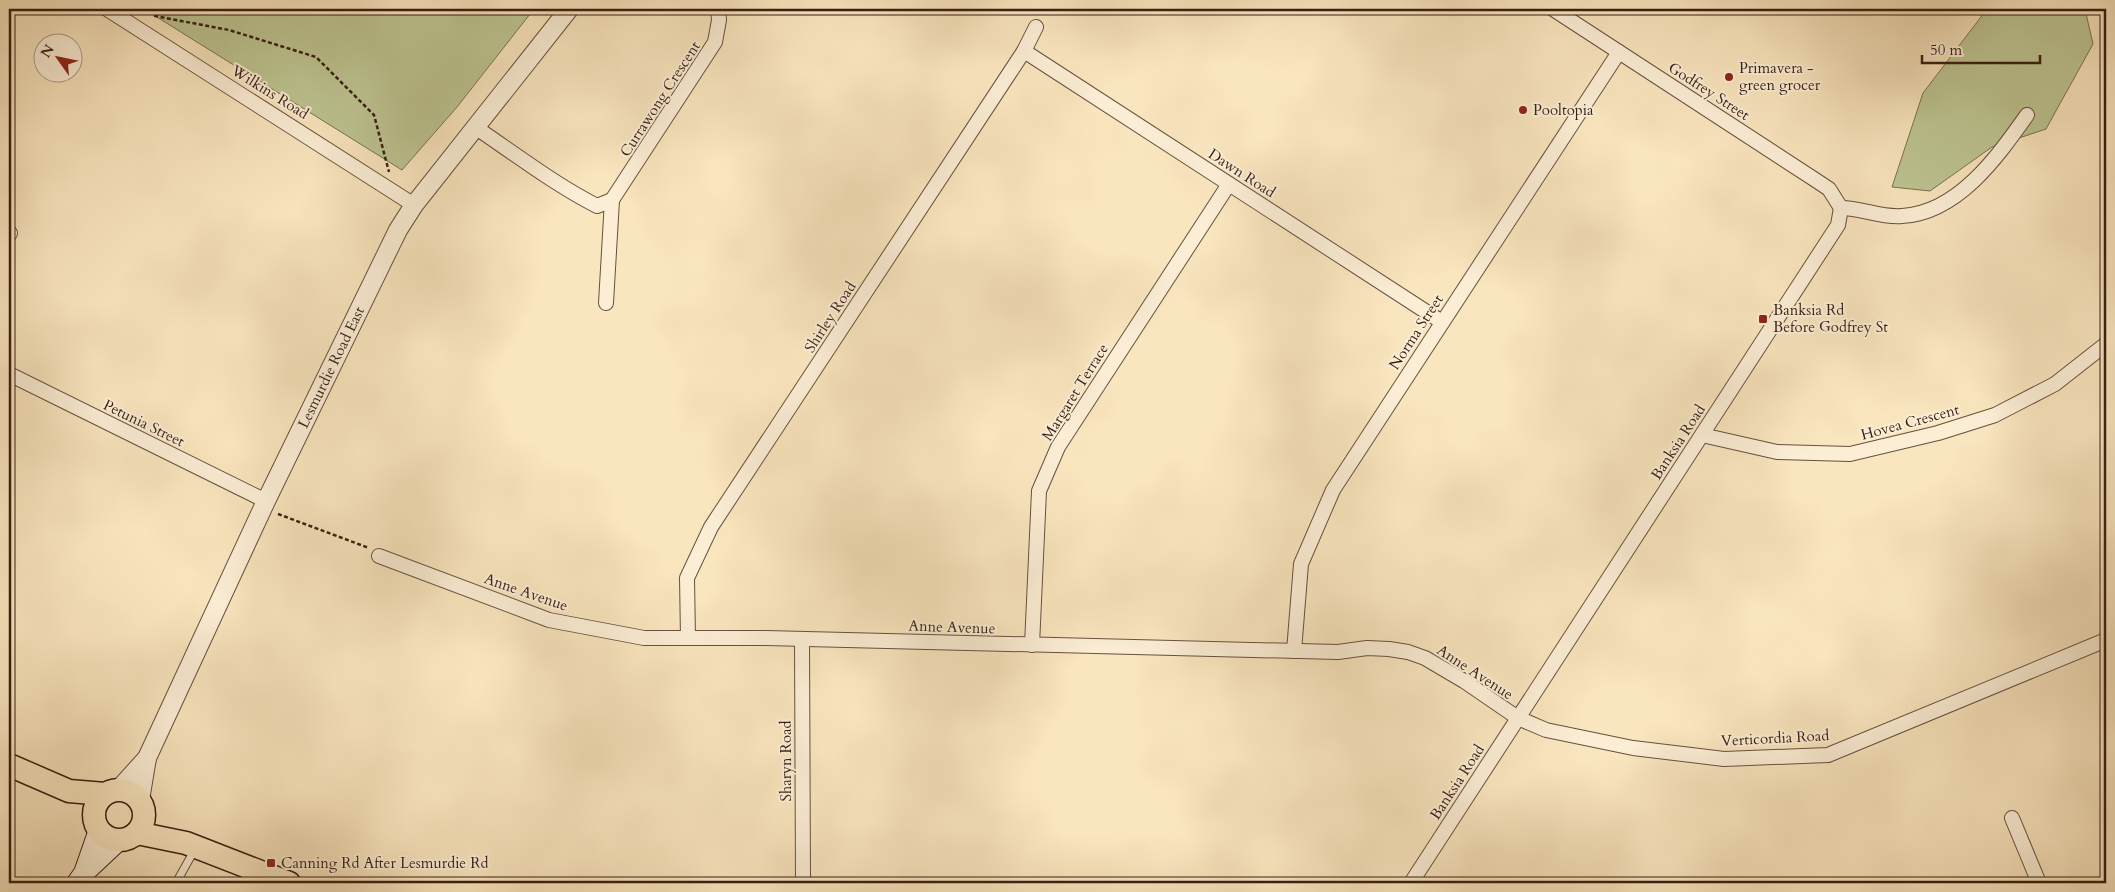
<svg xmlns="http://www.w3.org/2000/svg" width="2115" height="892" font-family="Cardo,serif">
  <rect width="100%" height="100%" fill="#f9e5be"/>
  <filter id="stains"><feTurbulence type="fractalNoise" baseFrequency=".004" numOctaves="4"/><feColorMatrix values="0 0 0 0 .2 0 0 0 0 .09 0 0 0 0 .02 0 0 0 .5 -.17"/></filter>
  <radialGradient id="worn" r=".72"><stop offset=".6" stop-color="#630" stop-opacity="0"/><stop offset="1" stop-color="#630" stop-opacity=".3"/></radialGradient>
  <!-- green -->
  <g fill="#bdc592" stroke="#7b7252">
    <path d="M 144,9 L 143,9 L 534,9 L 457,107 L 402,170 Z"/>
    <path d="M 1987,9 L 2085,9 L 2093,44 L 2046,129 L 1992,147 L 1930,191 L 1892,187 L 1923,93 Z"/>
  </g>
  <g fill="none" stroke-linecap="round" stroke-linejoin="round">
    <defs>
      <path id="service" d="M 176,883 L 195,849"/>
      <g id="minor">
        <path d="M 107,9 L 414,205"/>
        <path d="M 1553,9 L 1817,181 L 1829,189 L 1841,208"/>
        <path d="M 1024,51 L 1442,322"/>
        <path d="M 475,127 C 515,154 554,184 597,206 L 612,200 L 606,303"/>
        <path d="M 612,200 L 715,42 L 719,20 L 718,9"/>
        <path d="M 1841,208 C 1862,208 1881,218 1902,216 C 1958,213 1998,156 2027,115"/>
        <path d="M 9,235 L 10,233"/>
        <path d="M 9,374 L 266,501"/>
        <path d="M 1702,435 L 1777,452 L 1850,454 L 1938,433 L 1995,415 L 2055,384 L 2106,344"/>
        <path d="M 379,556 L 549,620 L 644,638 L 766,638 L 1338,652 L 1367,648 L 1389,649 L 1408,652 L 1425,658 L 1464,681 L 1518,718 L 1546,730 L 1633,748 L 1724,759 L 1828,755 L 2106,640"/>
        <path d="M 688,638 L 687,578 L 711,527 L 1024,51 L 1036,27"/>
        <path d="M 802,639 L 803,883"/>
        <path d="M 1032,645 L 1039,491 L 1058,447 L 1229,184"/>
        <path d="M 1294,651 L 1301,564 L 1333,490 L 1619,52"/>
        <path d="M 2012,818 L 2039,883"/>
        <path d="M 1411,883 L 1838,225 L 1841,208"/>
      </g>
      <g id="tertiary">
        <path id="s1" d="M 118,790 L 147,758 L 266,501 L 398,230 L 414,205 L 569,9"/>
        <path d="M 140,800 L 147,758"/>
      </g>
      <g id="secondary">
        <path d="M 87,870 L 119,840"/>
        <path d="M 77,883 L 84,873 L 99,830"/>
      </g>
      <g id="primary">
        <path d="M 9,765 L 69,791 L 105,794"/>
        <circle cx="119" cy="815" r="25"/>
        <path d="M 137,833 L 186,843 L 289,883"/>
      </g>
    </defs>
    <!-- service casing -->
    <use href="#service" stroke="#69503e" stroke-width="9"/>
    <!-- minor casing -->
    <use href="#minor" stroke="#69503e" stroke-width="16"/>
    <!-- tertiary casing -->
    <use href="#tertiary" stroke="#69503e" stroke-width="20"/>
    <!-- secondary casing -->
    <use href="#secondary" stroke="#391e13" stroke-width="22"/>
    <!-- primary casing -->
    <use href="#primary" stroke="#391e13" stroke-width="25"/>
    <!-- path -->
    <g stroke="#391e13" stroke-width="2.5" stroke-dasharray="4 2.5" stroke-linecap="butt">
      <path d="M 143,9 L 155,16 L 229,30 L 316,57 L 374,115 L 389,172"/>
      <path d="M 278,514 L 369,548"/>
    </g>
    <!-- service -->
    <use href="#service" stroke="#fbeed5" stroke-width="7"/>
    <!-- minor -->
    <use href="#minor" stroke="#fbeed5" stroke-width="14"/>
    <!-- tertiary -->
    <use href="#tertiary" stroke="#fbeed5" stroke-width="18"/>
    <!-- secondary -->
    <use href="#secondary" stroke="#fbeed5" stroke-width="20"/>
    <!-- primary -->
    <use href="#primary" stroke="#f9e5be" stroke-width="22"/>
  </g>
  <!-- markers -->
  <g fill="#8f2418" stroke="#fbeed5" stroke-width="2">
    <circle cx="1729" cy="77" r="5"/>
    <circle cx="1523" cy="110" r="5"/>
    <rect x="1758" y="314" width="10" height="10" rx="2.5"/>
    <rect x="266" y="858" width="10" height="10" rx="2.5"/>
  </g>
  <g text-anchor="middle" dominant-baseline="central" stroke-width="4" stroke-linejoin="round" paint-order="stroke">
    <!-- poi labels -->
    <g font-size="15" fill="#391e13" stroke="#fbeed5" text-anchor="start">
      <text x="1739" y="68">Primavera -<tspan x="1739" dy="17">green grocer</tspan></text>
      <text x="1533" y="110">Pooltopia</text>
      <text x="1773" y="310">Banksia Rd<tspan x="1773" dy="17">Before Godfrey St</tspan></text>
      <text x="281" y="863">Canning Rd After Lesmurdie Rd</text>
    </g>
    <!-- street labels -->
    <g font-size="15" fill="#391e13" stroke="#fbeed5">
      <text transform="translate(1709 91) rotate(33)">Godfrey Street</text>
      <text transform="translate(270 92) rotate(32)">Wilkins Road</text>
      <text transform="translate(660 99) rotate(-57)">Currawong Crescent</text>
      <text transform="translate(1242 173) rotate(33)">Dawn Road</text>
      <text transform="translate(830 317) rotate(-57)">Shirley Road</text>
      <text transform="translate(1416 332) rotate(-57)">Norma Street</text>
      <text stroke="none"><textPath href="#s1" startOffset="475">Lesmurdie Road East</textPath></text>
      <text transform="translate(1075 392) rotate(-58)">Margaret Terrace</text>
      <text transform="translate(1910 422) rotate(-15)">Hovea Crescent</text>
      <text transform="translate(144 423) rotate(26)">Petunia Street</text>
      <text transform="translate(1678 442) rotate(-57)">Banksia Road</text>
      <text transform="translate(526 592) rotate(19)">Anne Avenue</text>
      <text transform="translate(952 627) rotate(2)">Anne Avenue</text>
      <text transform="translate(1475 672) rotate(33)">Anne Avenue</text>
      <text transform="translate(1775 738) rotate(-3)">Verticordia Road</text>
      <text transform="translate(786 761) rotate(-90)">Sharyn Road</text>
      <text transform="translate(1457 782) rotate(-57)">Banksia Road</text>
    </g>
  </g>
  <!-- margin -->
  <rect width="2115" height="892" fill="none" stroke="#f9e5be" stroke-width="30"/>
  <rect x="10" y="10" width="2095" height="872" fill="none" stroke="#391e13" stroke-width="2.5"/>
  <rect x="15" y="15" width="2085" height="862" fill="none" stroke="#391e13"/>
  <!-- north arrow -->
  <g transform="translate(58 58) rotate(303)"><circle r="24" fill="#fbeed5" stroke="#ad9b87"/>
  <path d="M0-4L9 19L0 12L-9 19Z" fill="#8f2418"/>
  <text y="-8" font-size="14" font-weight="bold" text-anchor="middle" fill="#391e13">N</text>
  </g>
  <!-- scale -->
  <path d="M1922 55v8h118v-8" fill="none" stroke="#391e13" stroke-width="2.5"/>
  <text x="1930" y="55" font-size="15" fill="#391e13" stroke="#fbeed5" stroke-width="4" paint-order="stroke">50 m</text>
  <rect width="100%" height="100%" filter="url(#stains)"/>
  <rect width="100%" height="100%" fill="url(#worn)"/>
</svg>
